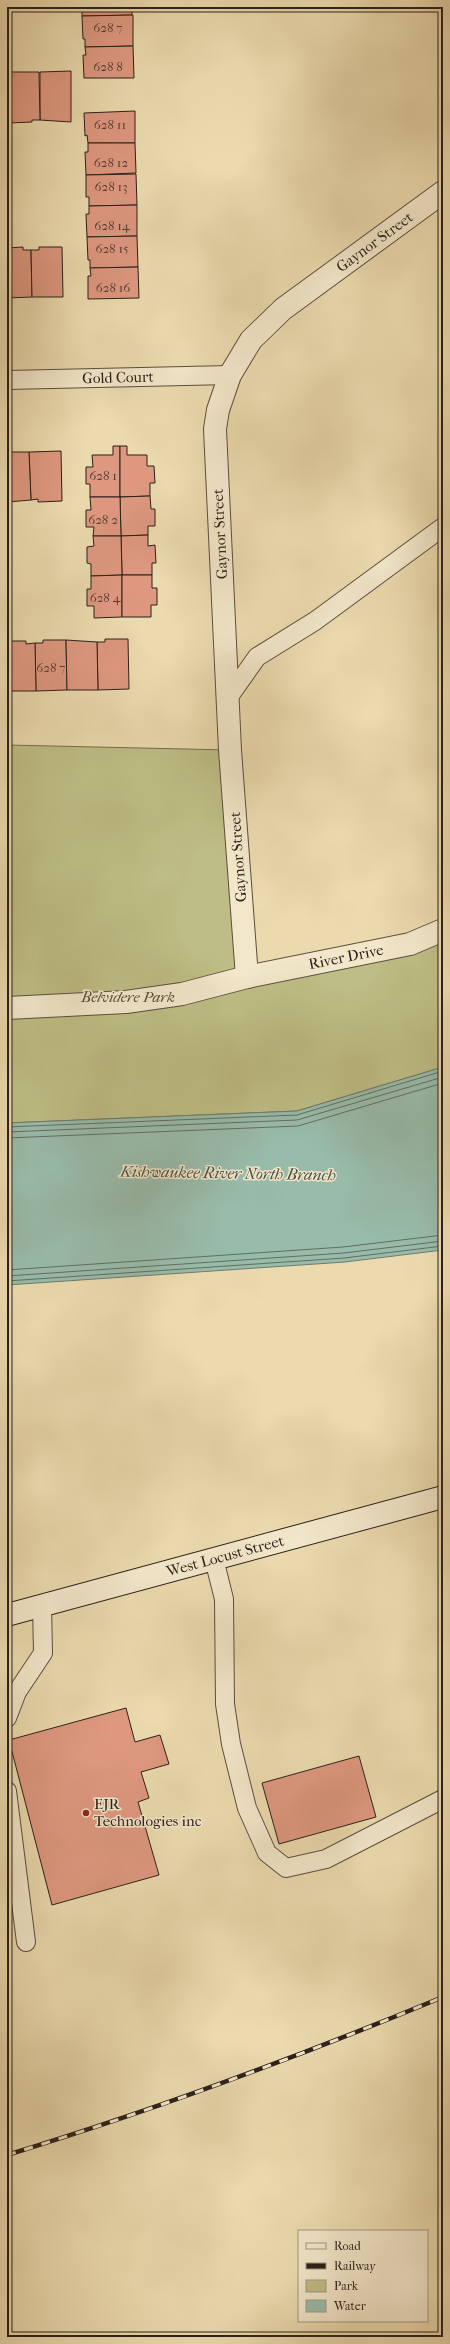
<svg xmlns="http://www.w3.org/2000/svg" width="450" height="2344" font-family="'IM FELL French Canon',serif">
  <rect width="100%" height="100%" fill="#ebdaae"/>
  <filter id="stains"><feTurbulence type="fractalNoise" baseFrequency=".005" numOctaves="4"/><feColorMatrix values="0 0 0 0 .2 0 0 0 0 .09 0 0 0 0 .02 0 0 0 .5 -.17"/></filter>
  <radialGradient id="worn" r=".72"><stop offset=".6" stop-color="#630" stop-opacity="0"/><stop offset="1" stop-color="#630" stop-opacity=".3"/></radialGradient>
  <!-- green -->
  <path fill="#bebd85" stroke="#746e50" d="M 7,745 L 230,750 L 247,977 L 443,930 L 443,1067 L 297,1111 L 7,1123 Z"/>
  <!-- water -->
  <path fill="#98bbaa" stroke="#6c7d70" d="M 443,1067 L 443,1250 L 345,1262 L 7,1285 L 7,1123 L 297,1111 Z"/>
  <g fill="none" stroke-linecap="round" stroke-linejoin="round">
    <!-- shore -->
    <g stroke="#626e62" stroke-width="1">
      <path d="M 7,1127 L 297,1115 L 443,1071"/>
      <path d="M 7,1132 L 297,1120 L 443,1077"/>
      <path d="M 7,1138 L 298,1126 L 443,1083"/>
      <path d="M 7,1270 L 343,1247 L 443,1235"/>
      <path d="M 7,1276 L 344,1253 L 443,1241"/>
      <path d="M 7,1281 L 344,1258 L 443,1246"/>
    </g>
  </g>
  <!-- building -->
  <g fill="#de9880" stroke="#2b201a">
    <path d="M 82,7 L 132,7 L 132,15 L 82,16 Z"/>
    <path d="M 133,15 L 133,46 L 85,47 L 85,39 L 83,39 L 82,16 Z"/>
    <path d="M 133,46 L 134,78 L 84,78 L 83,55 L 86,55 L 85,47 Z"/>
    <path d="M 71,71 L 71,122 L 40,120 L 40,72 Z"/>
    <path d="M 8,72 L 39,72 L 40,120 L 32,120 L 32,122 L 9,123 Z"/>
    <path d="M 135,111 L 135,143 L 88,143 L 87,135 L 85,136 L 84,113 Z"/>
    <path d="M 88,143 L 135,143 L 136,173 L 86,175 L 85,152 L 88,152 Z"/>
    <path d="M 136,174 L 137,205 L 89,206 L 89,197 L 86,197 L 86,175 Z"/>
    <path d="M 137,205 L 137,236 L 87,237 L 86,214 L 89,214 L 89,206 Z"/>
    <path d="M 137,236 L 138,267 L 90,268 L 90,260 L 88,260 L 87,237 Z"/>
    <path d="M 23,247 L 23,250 L 31,250 L 32,297 L 7,298 L 7,248 Z"/>
    <path d="M 39,247 L 62,247 L 63,297 L 32,297 L 31,250 L 39,250 Z"/>
    <path d="M 138,267 L 139,298 L 88,299 L 88,276 L 91,276 L 90,268 Z"/>
    <path d="M 113,446 L 120,446 L 120,497 L 90,497 L 90,484 L 86,484 L 86,467 L 93,467 L 92,455 L 113,455 Z"/>
    <path d="M 120,446 L 127,446 L 127,455 L 147,455 L 147,466 L 154,466 L 155,483 L 150,483 L 150,496 L 120,497 Z"/>
    <path d="M 61,451 L 62,501 L 38,502 L 38,499 L 31,500 L 29,452 Z"/>
    <path d="M 7,452 L 29,452 L 31,500 L 7,502 Z"/>
    <path d="M 150,496 L 151,509 L 155,509 L 155,526 L 148,526 L 148,535 L 121,536 L 120,497 Z"/>
    <path d="M 90,497 L 120,497 L 121,536 L 93,536 L 94,527 L 86,527 L 86,510 L 91,510 Z"/>
    <path d="M 148,535 L 148,546 L 155,545 L 156,563 L 152,563 L 152,575 L 122,575 L 121,536 Z"/>
    <path d="M 93,536 L 121,536 L 122,575 L 91,576 L 91,564 L 87,563 L 87,547 L 94,546 Z"/>
    <path d="M 122,575 L 122,617 L 94,618 L 94,606 L 87,606 L 87,589 L 91,589 L 91,576 Z"/>
    <path d="M 122,575 L 152,575 L 152,588 L 157,588 L 157,605 L 151,605 L 151,617 L 122,617 Z"/>
    <path d="M 105,639 L 128,639 L 129,689 L 98,690 L 97,642 L 105,642 Z"/>
    <path d="M 43,640 L 66,640 L 67,690 L 36,691 L 35,643 L 43,643 Z"/>
    <path d="M 66,640 L 97,642 L 98,690 L 67,690 Z"/>
    <path d="M 7,641 L 26,641 L 26,644 L 35,643 L 36,691 L 7,691 Z"/>
    <path d="M 126,1708 L 135,1742 L 160,1735 L 169,1764 L 141,1772 L 149,1798 L 138,1802 L 159,1875 L 52,1905 L 9,1740 Z"/>
    <path d="M 359,1756 L 376,1817 L 279,1844 L 262,1783 Z"/>
  </g>
  <g fill="none" stroke-linecap="round" stroke-linejoin="round">
    <defs>
      <g id="lane">
        <path id="s1" d="M 7,380 L 230,375"/>
        <path d="M 228,698 L 257,657 L 315,621 L 443,527"/>
        <path d="M 214,1559 L 224,1599 L 225,1704 L 231,1744 L 247,1808 L 267,1853 L 286,1868 L 326,1859 L 443,1799"/>
        <path d="M 7,1718 L 17,1692 L 43,1653 L 42,1605"/>
        <path d="M 7,1791 L 26,1942"/>
      </g>
      <g id="street">
        <path id="s2" d="M 247,977 L 230,750 L 215,429 L 218,410 L 230,375 L 251,340 L 283,309 L 443,192"/>
        <path id="s3" d="M 7,1008 L 126,1002 L 182,994 L 247,977 L 410,944 L 443,930"/>
      </g>
      <g id="secondary">
        <path id="s4" d="M 7,1615 L 443,1497"/>
      </g>
    </defs>
    <!-- lane casing -->
    <use href="#lane" stroke="#5b4e3f" stroke-width="20"/>
    <!-- street casing -->
    <use href="#street" stroke="#5b4e3f" stroke-width="24"/>
    <!-- secondary casing -->
    <use href="#secondary" stroke="#2b201a" stroke-width="24"/>
    <!-- lane -->
    <use href="#lane" stroke="#f2e7ca" stroke-width="18"/>
    <!-- street -->
    <use href="#street" stroke="#f2e7ca" stroke-width="22"/>
    <!-- secondary -->
    <use href="#secondary" stroke="#f2e7ca" stroke-width="22"/>
    <defs>
      <path id="rail" d="M 7,2155 C 155,2110 300,2056 443,1997"/>
    </defs>
    <!-- rail casing -->
    <use href="#rail" stroke="#2b201a" stroke-width="4.5"/>
    <!-- rail -->
    <use href="#rail" stroke="#f2e7ca" stroke-width="3" stroke-dasharray="9" stroke-linecap="butt"/>
  </g>
  <!-- markers -->
  <circle fill="#8f2418" stroke="#f2e7ca" stroke-width="1.5" cx="86" cy="1813" r="4"/>
  <g text-anchor="middle" dominant-baseline="central" stroke-width="3" stroke-linejoin="round" paint-order="stroke">
    <!-- number labels -->
    <g font-size="13" fill="#583e34">
      <text x="108" y="27">628 7</text>
      <text x="108" y="66">628 8</text>
      <text x="110" y="124">628 11</text>
      <text x="111" y="162">628 12</text>
      <text x="111" y="186">628 13</text>
      <text x="112" y="225">628 14</text>
      <text x="112" y="248">628 15</text>
      <text x="113" y="287">628 16</text>
      <text x="103" y="475">628 1</text>
      <text x="103" y="519">628 2</text>
      <text x="105" y="597">628 4</text>
      <text x="51" y="667">628 7</text>
    </g>
    <!-- street labels -->
    <g font-size="15" fill="#2b201a" stroke="#f2e7ca">
      <text stroke="none"><textPath href="#s2" startOffset="804">Gaynor Street</textPath></text>
      <text stroke="none"><textPath href="#s1" startOffset="111">Gold Court</textPath></text>
      <text transform="translate(220 534) rotate(-93)">Gaynor Street</text>
      <text transform="translate(238 857) rotate(-94)">Gaynor Street</text>
      <text stroke="none"><textPath href="#s3" startOffset="344">River Drive</textPath></text>
      <text stroke="none"><textPath href="#s4" startOffset="226">West Locust Street</textPath></text>
    </g>
    <!-- park labels -->
    <g font-size="15" font-style="italic" fill="#574f3a" stroke="#f2e7ca">
      <text x="128" y="997">Belvidere Park</text>
    </g>
    <!-- poi labels -->
    <g font-size="15" fill="#2b201a" stroke="#f2e7ca" text-anchor="start">
      <text x="94" y="1804">EJR<tspan x="94" dy="17">Technologies inc</tspan></text>
    </g>
    <!-- water labels -->
    <g font-size="16" font-style="italic" fill="#4c4e45" stroke="#f2e7ca">
      <text transform="translate(228 1173) rotate(1)">Kishwaukee River North Branch</text>
    </g>
  </g>
  <!-- margin -->
  <rect width="450" height="2344" fill="none" stroke="#ebdaae" stroke-width="24"/>
  <rect x="8" y="8" width="434" height="2328" fill="none" stroke="#2b201a" stroke-width="2"/>
  <rect x="12" y="12" width="426" height="2320" fill="none" stroke="#2b201a"/>
  <!-- legend -->
  <rect x="298" y="2230" width="130" height="92" fill="#f2e7ca" stroke="#a29784"/>
  <rect x="306" y="2243" width="20" height="6" fill="#f2e7ca" stroke="#a29784"/>
  <text x="334" y="2250" font-size="12" fill="#2b201a">Road</text>
  <rect x="306" y="2263" width="20" height="6" fill="#2b201a" stroke="#a29784"/>
  <text x="334" y="2270" font-size="12" fill="#2b201a">Railway</text>
  <rect x="306" y="2280" width="20" height="12" fill="#bebd85" stroke="#a29784"/>
  <text x="334" y="2290" font-size="12" fill="#2b201a">Park</text>
  <rect x="306" y="2300" width="20" height="12" fill="#98bbaa" stroke="#a29784"/>
  <text x="334" y="2310" font-size="12" fill="#2b201a">Water</text>
  <rect width="100%" height="100%" filter="url(#stains)"/>
  <rect width="100%" height="100%" fill="url(#worn)"/>
</svg>
